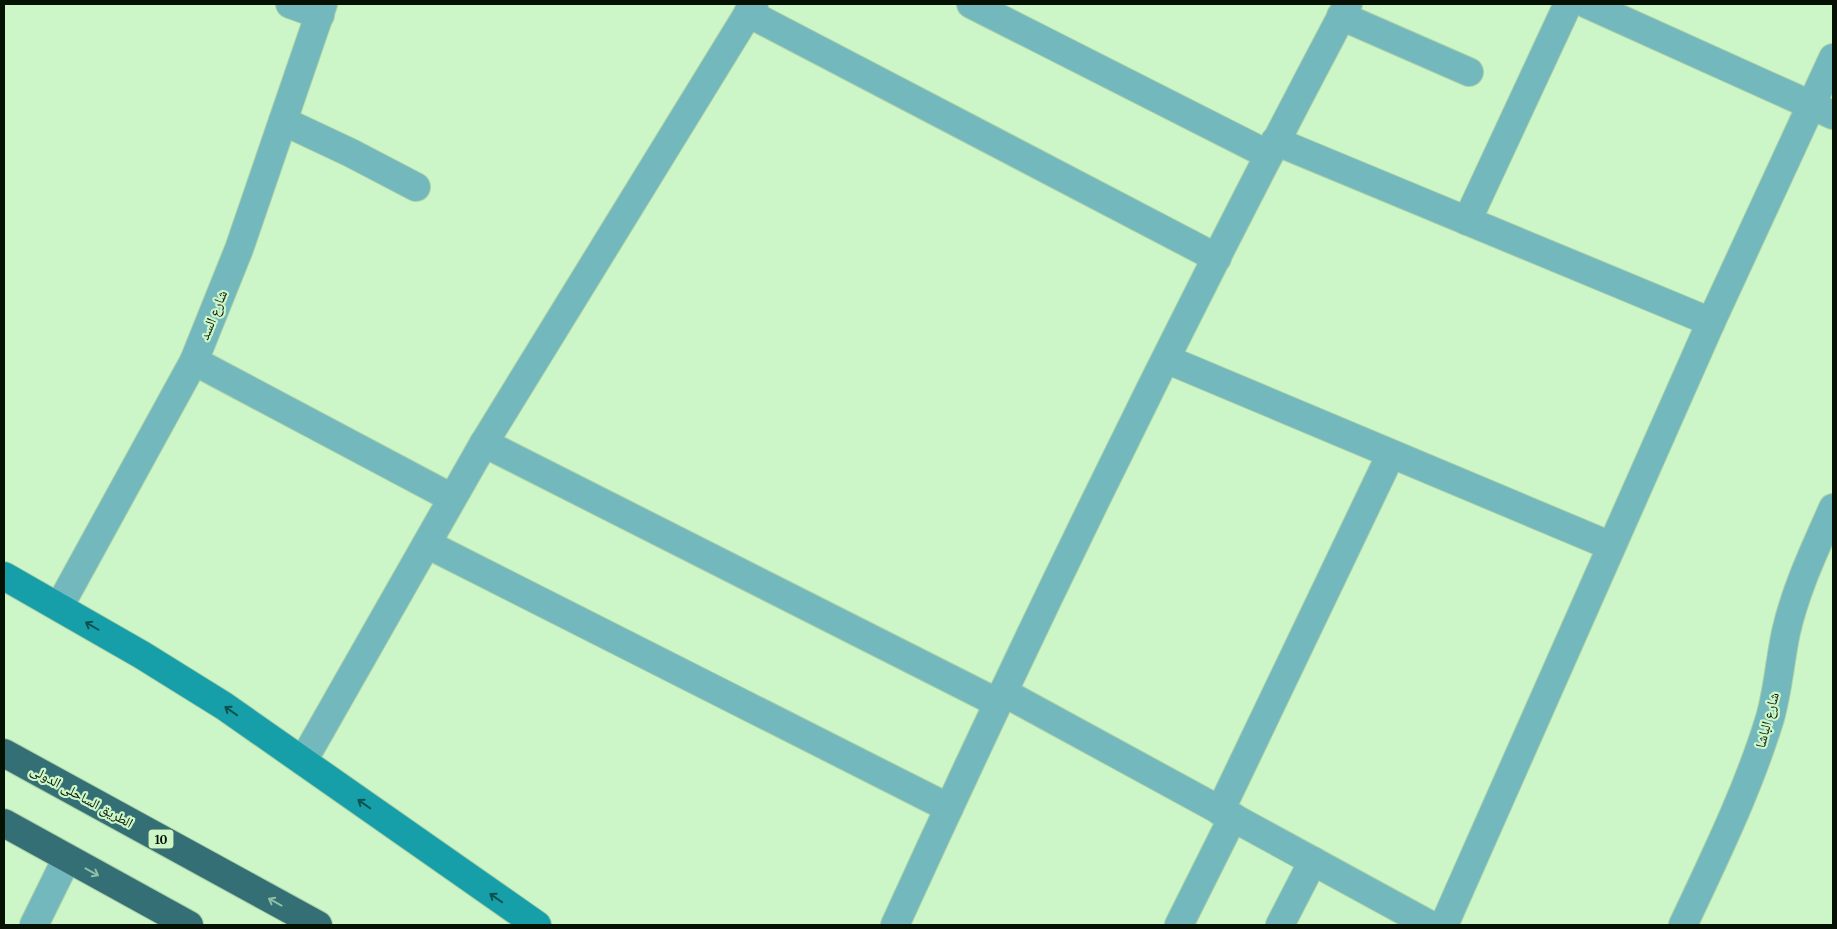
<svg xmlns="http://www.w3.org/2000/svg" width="1837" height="929" font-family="Merriweather,'Noto Naskh Arabic',serif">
  <rect width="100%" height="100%" fill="#ccf6c7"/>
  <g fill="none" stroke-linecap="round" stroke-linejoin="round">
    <defs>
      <g id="street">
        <path d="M 290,4 L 320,15"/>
        <path d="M 971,4 L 1269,155"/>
        <path d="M 1587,4 L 1833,115"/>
        <path d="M 748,13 L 1217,258"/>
        <path d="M 1341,16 L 1469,72"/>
        <path d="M 283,121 L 351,153 L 416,187"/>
        <path d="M 1275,141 L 1711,322"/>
        <path d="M 1467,221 L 1568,4"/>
        <path d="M 1166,359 L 1611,546"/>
        <path d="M 194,361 L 452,498"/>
        <path d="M 484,443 L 998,703"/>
        <path d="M 427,544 L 949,808"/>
        <path d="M 59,607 L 194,361 L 239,249 L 323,4"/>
        <path d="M 1003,692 L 1430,925"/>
        <path d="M 303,761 L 484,443 L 754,4"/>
        <path d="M 1220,811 L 1391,454"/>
        <path d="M 34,925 L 67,858"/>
        <path d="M 895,925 C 1037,614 1188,306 1348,4"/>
        <path d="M 1179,925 L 1233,817"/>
        <path d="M 1280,925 L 1313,861"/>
        <path d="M 1444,925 L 1711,322 L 1833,58"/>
        <path d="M 1683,925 C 1715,857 1748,790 1770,718 C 1778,690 1780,660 1786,632 C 1796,588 1815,549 1833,508"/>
      </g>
      <path id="secondary" d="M 4,576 L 142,655 L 224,706 L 537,925"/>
      <g id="highway">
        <path d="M 4,753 L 318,925"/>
        <path d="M 4,823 L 189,925"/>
      </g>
    </defs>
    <!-- street casing -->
    <use href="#street" stroke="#acd1a8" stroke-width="30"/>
    <!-- secondary casing -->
    <use href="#secondary" stroke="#acd1a8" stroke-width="30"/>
    <!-- highway casing -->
    <use href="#highway" stroke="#acd1a8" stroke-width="30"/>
    <!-- street -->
    <use href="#street" stroke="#73b8bd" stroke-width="28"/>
    <!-- secondary -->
    <use href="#secondary" stroke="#169fa8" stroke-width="28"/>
    <!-- highway -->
    <use href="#highway" stroke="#336f74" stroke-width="28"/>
  </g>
  <!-- one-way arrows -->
  <defs><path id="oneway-shaft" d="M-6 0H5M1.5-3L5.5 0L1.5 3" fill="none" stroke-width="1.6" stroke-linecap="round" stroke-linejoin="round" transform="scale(1.25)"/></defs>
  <g stroke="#0c514d">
    <use href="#oneway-shaft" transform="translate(92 626) rotate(-150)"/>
    <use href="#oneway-shaft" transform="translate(231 711) rotate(-145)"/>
    <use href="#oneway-shaft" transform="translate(364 804) rotate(-145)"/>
    <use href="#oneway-shaft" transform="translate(496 898) rotate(-145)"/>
  </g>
  <g stroke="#8fc0a6">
    <use href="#oneway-shaft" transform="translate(92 872) rotate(29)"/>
    <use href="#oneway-shaft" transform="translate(275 902) rotate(-151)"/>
  </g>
  <g text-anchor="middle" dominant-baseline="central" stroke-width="4.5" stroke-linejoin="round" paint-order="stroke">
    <!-- shield labels -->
    <rect fill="#ccf6c7" stroke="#40563e" stroke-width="1" x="148.5" y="829.5" width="25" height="19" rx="4"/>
    <g font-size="12" font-weight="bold" fill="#041103">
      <text x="161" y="839">10</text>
    </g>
    <!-- street labels -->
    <g font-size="14" fill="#041103" stroke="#ccf6c7">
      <text transform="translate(213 315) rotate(-68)">شارع السد</text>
      <text transform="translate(1767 720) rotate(-75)">شارع الباشا</text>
      <text transform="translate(82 796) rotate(29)">الطريق الساحلى الدولى</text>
    </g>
  </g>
  <!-- border -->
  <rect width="1837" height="929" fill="none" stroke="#041103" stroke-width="10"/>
</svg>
